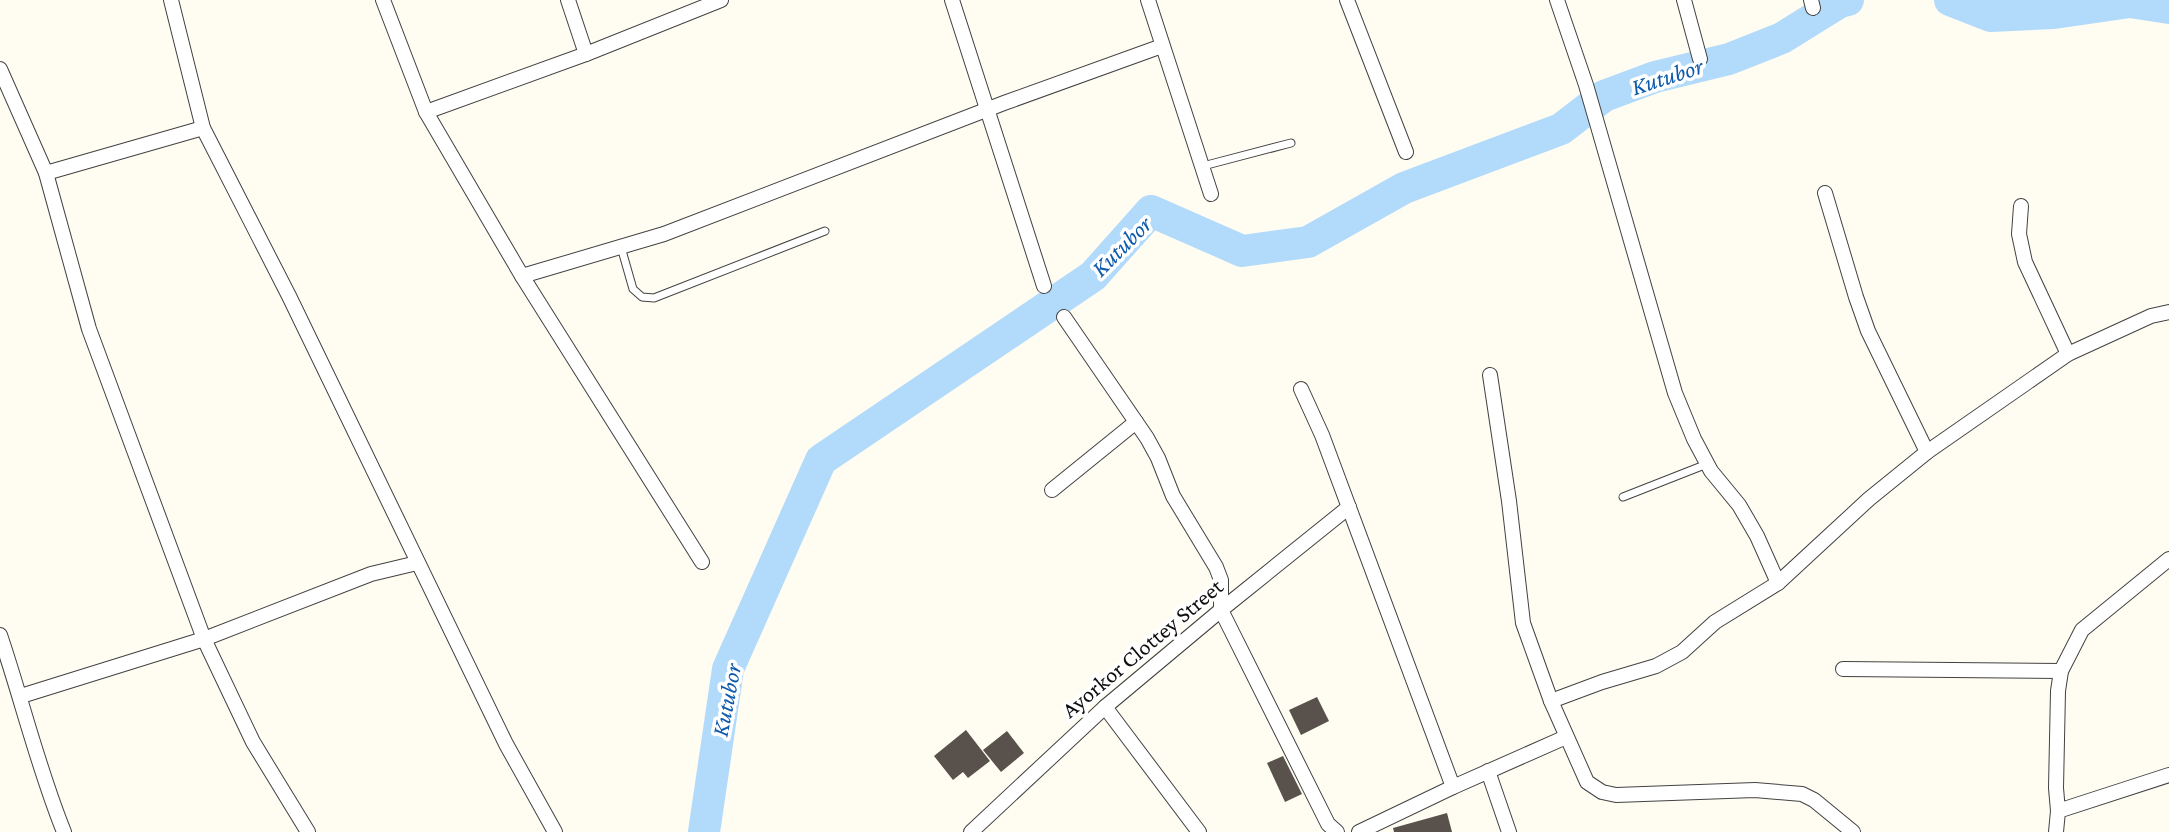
<svg xmlns="http://www.w3.org/2000/svg" width="2169" height="832" font-family="'Crimson Pro',serif">
  <rect width="100%" height="100%" fill="#fffdf2"/>
  <g fill="none" stroke-linecap="round" stroke-linejoin="round">
    <!-- river -->
    <g stroke="#b2dafb" stroke-width="32">
      <path d="M 1950,0 L 1991,16 L 2054,13 L 2130,2 L 2169,8"/>
      <path d="M 704,832 L 728,669 L 821,460 L 1093,276 L 1151,211 L 1242,251 L 1308,242 L 1404,188 L 1561,129 L 1604,96 L 1655,77 L 1729,59 L 1782,38 L 1840,2 L 1848,0"/>
    </g>
  </g>
  <!-- building -->
  <g fill="#59514b">
    <path d="M 1317,697 L 1329,721 L 1301,735 L 1289,710 Z"/>
    <path d="M 966,730 L 990,761 L 968,778 L 963,772 L 953,780 L 934,756 Z"/>
    <path d="M 1007,731 L 1024,753 L 1001,772 L 983,750 Z"/>
    <path d="M 1283,756 L 1302,794 L 1285,802 L 1267,763 Z"/>
    <path d="M 1447,813 L 1452,832 L 1394,832 L 1393,828 Z"/>
  </g>
  <g fill="none" stroke-linecap="round" stroke-linejoin="round">
    <defs>
      <g id="service">
        <path d="M 1203,166 L 1291,143"/>
        <path d="M 621,247 L 633,289 L 642,297 L 654,298 L 825,231"/>
        <path d="M 1623,497 L 1707,464"/>
      </g>
      <g id="minor">
        <path d="M 171,0 L 203,128 L 289,296 L 506,744 L 555,832"/>
        <path d="M 383,0 L 426,112 L 522,276 L 702,562"/>
        <path d="M 568,0 L 586,54"/>
        <path d="M 952,0 L 1044,286"/>
        <path d="M 1148,0 L 1211,194"/>
        <path d="M 1347,0 L 1406,152"/>
        <path d="M 1557,0 L 1586,85 L 1675,393 L 1694,439 L 1711,471 L 1739,505 L 1757,536 L 1778,583"/>
        <path d="M 1684,0 L 1700,59"/>
        <path d="M 1811,0 L 1813,8"/>
        <path d="M 0,69 L 46,173 L 89,329 L 204,639 L 253,742 L 308,832"/>
        <path d="M 426,112 L 586,54 L 721,0"/>
        <path d="M 46,173 L 203,128"/>
        <path d="M 1825,193 L 1856,297 L 1868,331 L 1927,452"/>
        <path d="M 2021,206 L 2019,234 L 2025,262 L 2068,354"/>
        <path d="M 522,276 L 664,234 L 1004,103 L 1162,46"/>
        <path d="M 1064,317 L 1147,438 L 1158,458 L 1173,496 L 1216,567 L 1221,580 L 1221,610 L 1328,824 L 1337,832"/>
        <path d="M 1490,375 L 1509,501 L 1523,623 L 1551,701 L 1587,782 L 1602,792 L 1616,795 L 1755,790 L 1802,794 L 1814,800 L 1853,832"/>
        <path d="M 1301,389 L 1322,435 L 1453,787"/>
        <path d="M 1052,490 L 1136,422"/>
        <path d="M 0,635 C 22,700 38,768 64,832"/>
        <path d="M 1843,669 L 2061,671"/>
        <path d="M 21,696 L 204,639 L 371,574 L 417,563"/>
        <path d="M 1551,701 L 1602,682 L 1656,666 L 1682,652 L 1715,622 L 1778,583 L 1869,499 L 1927,452 L 2068,354 L 2151,316 L 2169,312"/>
        <path d="M 1105,707 L 1199,832"/>
        <path d="M 1488,771 L 1509,832"/>
        <path d="M 2058,811 L 2056,788 L 2058,691 L 2061,671 L 2082,630 L 2169,559"/>
        <path d="M 971,832 L 1105,707 L 1221,610 L 1349,507"/>
        <path d="M 1359,832 L 1453,787 L 1566,737"/>
        <path d="M 2056,832 L 2058,811 L 2169,775"/>
      </g>
    </defs>
    <!-- service casing -->
    <use href="#service" stroke="#424242" stroke-width="9"/>
    <!-- minor casing -->
    <use href="#minor" stroke="#424242" stroke-width="16"/>
    <!-- service -->
    <use href="#service" stroke="#fff" stroke-width="7"/>
    <!-- minor -->
    <use href="#minor" stroke="#fff" stroke-width="14"/>
  </g>
  <g text-anchor="middle" dominant-baseline="central" stroke-width="7" stroke-linejoin="round" paint-order="stroke">
    <!-- street labels -->
    <g font-size="23" fill="#0f0f0f" stroke="#fff">
      <text transform="translate(1142 648) rotate(-40)">Ayorkor Clottey Street</text>
    </g>
    <!-- water labels -->
    <g font-size="24" font-style="italic" fill="#0d5aad" stroke="#fff">
      <text transform="translate(1667 76) rotate(-18)">Kutubor</text>
      <text transform="translate(1121 246) rotate(-45)">Kutubor</text>
      <text transform="translate(726 700) rotate(-79)">Kutubor</text>
    </g>
  </g>
</svg>
